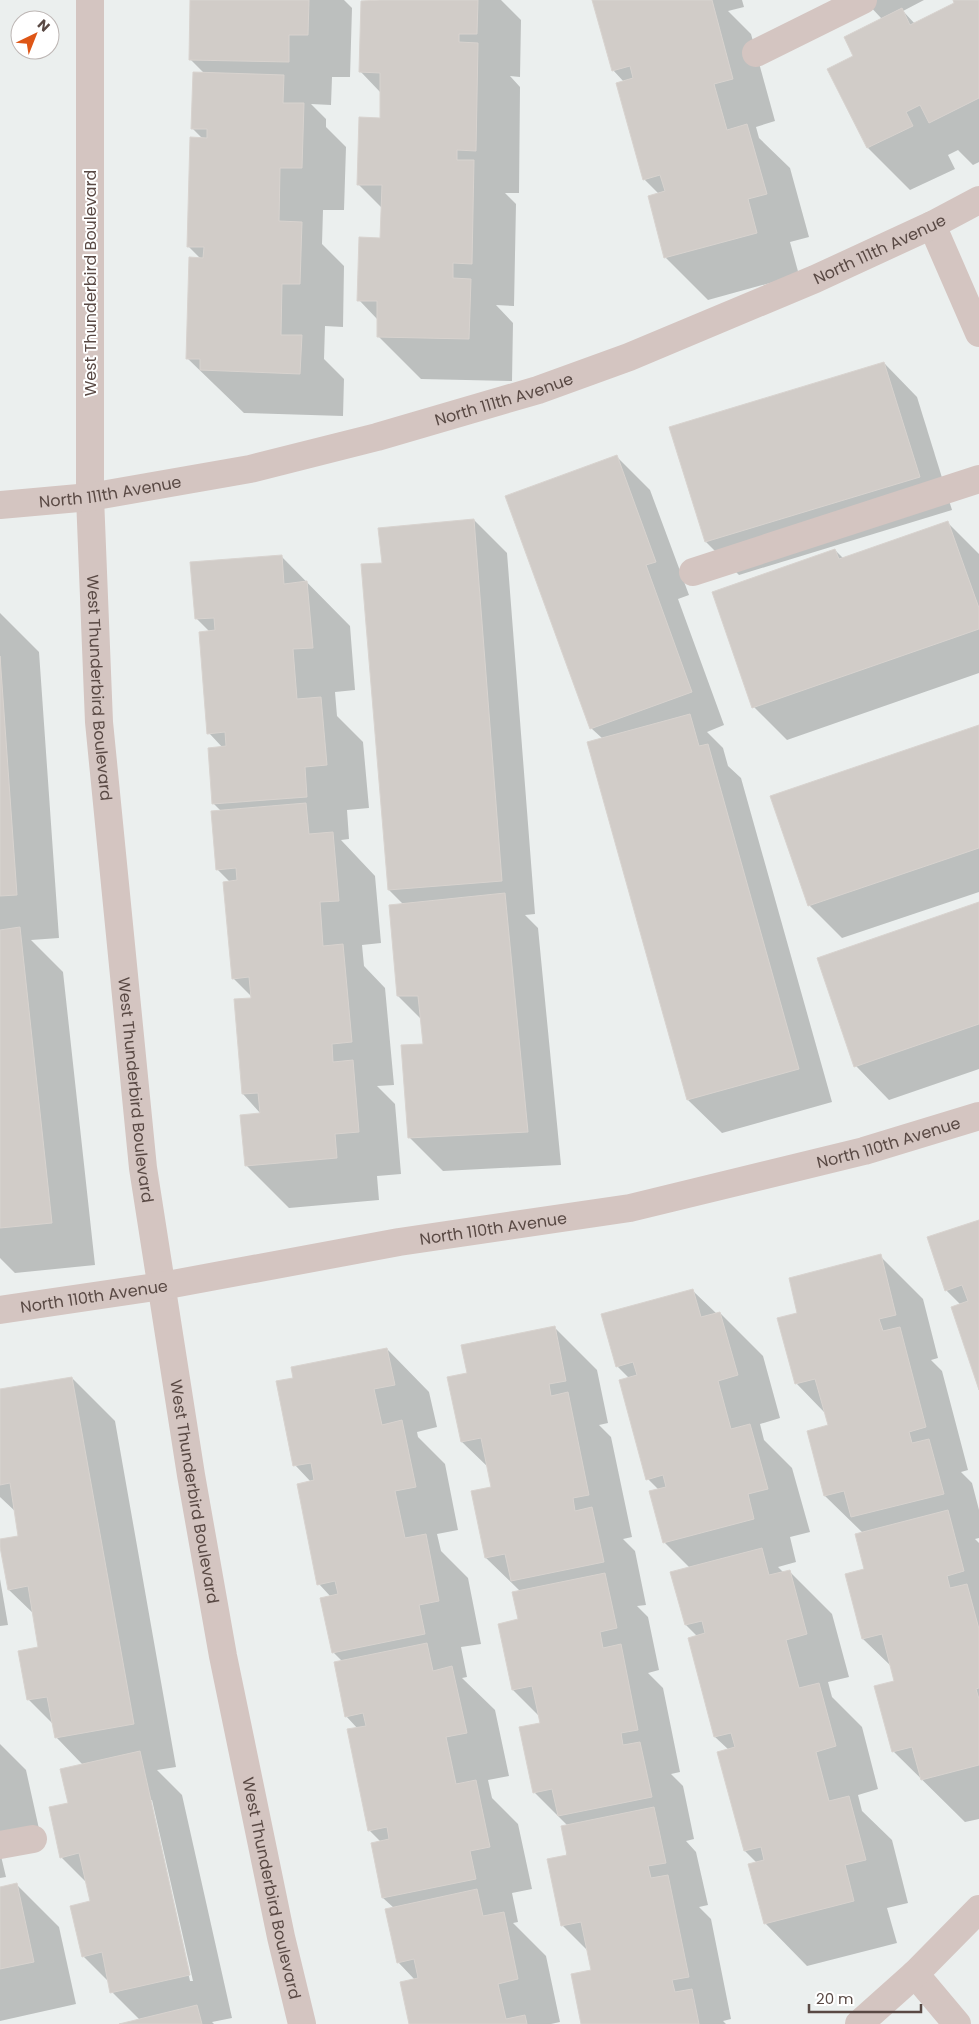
<svg xmlns="http://www.w3.org/2000/svg" width="979" height="2024" font-family="Poppins,sans-serif">
  <rect width="100%" height="100%" fill="#ebefee"/>
  <!-- shadow -->
  <g fill="#0003" fill-rule="evenodd">
    <path d="M 209,0 L 344,0 L 352,8 L 350,77 L 332,77 L 331,105 L 311,104 L 326,119 L 326,127 L 346,147 L 344,210 L 323,210 L 322,244 L 344,266 L 343,327 L 325,326 L 324,359 L 344,379 L 343,416 L 244,413 L 187,358 L 201,259 L 188,246 L 203,139 L 192,128 L 205,74 L 190,59 Z"/>
    <path d="M 381,0 L 501,0 L 521,20 L 520,77 L 510,76 L 520,87 L 519,193 L 505,193 L 516,204 L 514,306 L 496,305 L 513,323 L 512,381 L 421,379 L 378,336 L 378,320 L 359,300 L 382,239 L 382,208 L 358,184 L 381,119 L 381,93 L 360,71 Z"/>
    <path d="M 594,0 L 742,0 L 744,7 L 728,11 L 751,34 L 775,121 L 756,127 L 759,138 L 790,168 L 809,237 L 790,242 L 799,275 L 708,300 L 665,257 L 659,194 L 644,179 L 624,82 L 613,70 Z"/>
    <path d="M 842,0 L 924,0 L 903,11 L 915,24 L 956,4 L 954,0 L 979,0 L 979,162 L 973,165 L 958,150 L 948,155 L 955,169 L 910,190 L 868,148 L 855,56 L 882,19 L 866,2 Z"/>
    <path d="M 884,363 L 917,397 L 952,510 L 739,575 L 706,542 Z"/>
    <path d="M 617,457 L 650,490 L 689,595 L 678,599 L 724,725 L 707,732 L 723,748 L 728,766 L 741,778 L 832,1102 L 722,1133 L 688,1100 L 603,739 L 591,728 Z"/>
    <path d="M 474,520 L 507,553 L 535,914 L 525,915 L 538,928 L 561,1165 L 443,1171 L 410,1138 L 403,1046 L 425,1046 L 422,1020 L 398,996 L 404,905 L 389,890 L 383,564 Z"/>
    <path d="M 948,523 L 979,554 L 979,673 L 787,740 L 754,707 L 835,550 L 844,559 Z"/>
    <path d="M 281,556 L 350,626 L 355,690 L 335,692 L 337,716 L 363,742 L 369,808 L 347,810 L 349,839 L 341,840 L 375,876 L 381,943 L 362,945 L 364,966 L 385,988 L 394,1085 L 377,1086 L 395,1104 L 401,1174 L 377,1176 L 379,1200 L 289,1208 L 246,1165 L 261,1114 L 243,1094 L 252,997 L 233,978 L 230,882 L 217,869 L 222,812 L 214,804 L 223,748 L 209,733 L 210,632 L 196,618 Z"/>
    <path d="M 0,613 L 39,652 L 59,938 L 31,940 L 63,972 L 95,1265 L 15,1273 L 0,1258 Z"/>
    <path d="M 979,726 L 979,892 L 842,938 L 809,905 Z"/>
    <path d="M 979,903 L 979,1069 L 889,1100 L 856,1066 Z"/>
    <path d="M 979,1221 L 979,1387 L 961,1305 L 946,1290 Z"/>
    <path d="M 880,1256 L 923,1299 L 938,1358 L 931,1360 L 942,1371 L 968,1470 L 961,1472 L 972,1483 L 979,1510 L 979,1538 L 975,1539 L 979,1543 L 979,1819 L 965,1822 L 893,1751 L 896,1682 L 892,1667 L 863,1639 L 866,1570 L 863,1533 L 825,1496 L 808,1432 L 829,1426 L 825,1413 L 796,1383 L 799,1314 Z"/>
    <path d="M 693,1291 L 717,1314 L 720,1313 L 763,1356 L 780,1418 L 760,1424 L 764,1440 L 792,1468 L 810,1532 L 790,1537 L 796,1562 L 778,1567 L 784,1573 L 789,1571 L 832,1614 L 849,1677 L 828,1682 L 832,1697 L 862,1727 L 878,1789 L 858,1795 L 862,1811 L 892,1840 L 908,1903 L 887,1908 L 897,1943 L 807,1966 L 765,1923 L 757,1863 L 745,1851 L 719,1752 L 729,1750 L 715,1737 L 689,1639 L 698,1637 L 686,1625 L 690,1568 L 665,1543 L 651,1492 L 659,1490 L 648,1479 L 629,1378 L 617,1366 Z"/>
    <path d="M 554,1327 L 597,1370 L 608,1423 L 599,1425 L 611,1437 L 632,1537 L 623,1539 L 635,1551 L 646,1605 L 637,1606 L 648,1617 L 659,1670 L 648,1673 L 663,1688 L 680,1772 L 671,1774 L 683,1786 L 694,1839 L 686,1841 L 696,1852 L 708,1905 L 699,1907 L 711,1919 L 731,2019 L 723,2021 L 726,2024 L 582,2024 L 593,1971 L 589,1952 L 562,1925 L 568,1826 L 534,1792 L 541,1724 L 539,1716 L 513,1690 L 520,1620 L 520,1591 L 486,1558 L 493,1488 L 489,1468 L 462,1442 L 469,1374 Z"/>
    <path d="M 387,1349 L 429,1392 L 437,1427 L 417,1432 L 418,1437 L 445,1464 L 458,1530 L 437,1534 L 441,1551 L 468,1578 L 481,1644 L 461,1647 L 467,1677 L 462,1678 L 495,1710 L 509,1776 L 488,1780 L 492,1798 L 518,1824 L 532,1889 L 512,1893 L 518,1922 L 513,1923 L 546,1956 L 560,2022 L 551,2024 L 411,2024 L 415,1980 L 398,1962 L 394,1908 L 383,1898 L 373,1844 L 381,1842 L 369,1830 L 358,1729 L 346,1716 L 343,1662 L 333,1652 L 331,1597 L 319,1584 L 311,1482 L 295,1465 L 295,1379 Z"/>
    <path d="M 72,1378 L 115,1421 L 176,1767 L 157,1770 L 182,1795 L 232,2018 L 212,2022 L 214,2024 L 124,2024 L 140,2020 L 112,1992 L 110,1983 L 83,1956 L 92,1902 L 87,1883 L 61,1857 L 70,1804 L 83,1765 L 56,1737 L 54,1725 L 28,1699 L 40,1648 L 34,1614 L 9,1590 L 20,1537 L 16,1512 L 0,1497 L 0,1390 ZM 150,1800 L 152,1800 L 193,1981 L 190,1981 Z"/>
    <path d="M 0,1579 L 8,1625 L 0,1626 Z"/>
    <path d="M 0,1744 L 26,1770 L 43,1847 L 1,1856 L 6,1877 L 0,1878 Z"/>
    <path d="M 17,1885 L 59,1927 L 76,2004 L 0,2021 L 0,1888 Z"/>
  </g>
  <!-- building -->
  <g fill="#d1ccc8" stroke="#d8d3cf">
    <path d="M 190,0 L 309,0 L 308,35 L 289,35 L 289,62 L 189,60 Z"/>
    <path d="M 380,0 L 478,0 L 477,34 L 459,34 L 459,42 L 478,43 L 476,151 L 457,150 L 457,160 L 474,160 L 472,264 L 453,263 L 453,278 L 471,279 L 469,339 L 377,337 L 377,301 L 357,301 L 359,237 L 380,238 L 382,185 L 357,185 L 359,117 L 380,118 L 380,73 L 359,72 L 361,1 Z"/>
    <path d="M 592,0 L 712,0 L 733,79 L 714,84 L 727,130 L 747,124 L 767,194 L 748,199 L 757,233 L 664,258 L 648,196 L 665,191 L 660,175 L 643,180 L 616,83 L 633,78 L 630,66 L 612,71 Z"/>
    <path d="M 953,0 L 979,0 L 979,98 L 929,123 L 920,105 L 906,112 L 913,126 L 867,148 L 827,69 L 853,56 L 844,37 L 902,8 L 910,25 L 954,3 Z"/>
    <path d="M 193,72 L 284,75 L 283,103 L 304,103 L 302,168 L 280,168 L 279,221 L 302,222 L 300,284 L 282,284 L 281,335 L 302,335 L 300,374 L 200,370 L 200,359 L 186,359 L 189,257 L 203,258 L 204,247 L 187,247 L 190,137 L 207,138 L 207,129 L 191,129 Z"/>
    <path d="M 884,362 L 920,477 L 705,542 L 669,427 Z"/>
    <path d="M 617,455 L 656,562 L 646,565 L 692,692 L 590,729 L 505,496 Z"/>
    <path d="M 474,519 L 502,881 L 388,890 L 361,564 L 382,563 L 378,528 Z"/>
    <path d="M 948,521 L 979,608 L 979,629 L 752,708 L 712,592 L 835,549 L 839,559 Z"/>
    <path d="M 282,555 L 284,584 L 307,581 L 313,648 L 293,649 L 297,699 L 321,697 L 327,765 L 305,767 L 307,797 L 212,804 L 208,748 L 226,746 L 225,732 L 207,734 L 199,632 L 215,630 L 214,618 L 195,619 L 190,562 Z"/>
    <path d="M 0,656 L 17,895 L 0,896 Z"/>
    <path d="M 690,714 L 699,746 L 708,744 L 799,1069 L 687,1100 L 587,742 Z"/>
    <path d="M 979,725 L 979,848 L 808,906 L 770,796 Z"/>
    <path d="M 306,803 L 309,834 L 333,832 L 339,901 L 320,902 L 323,946 L 343,944 L 352,1042 L 332,1044 L 333,1062 L 353,1060 L 359,1132 L 335,1134 L 337,1158 L 245,1166 L 240,1115 L 260,1113 L 258,1093 L 242,1094 L 234,999 L 251,998 L 249,977 L 232,979 L 223,882 L 237,880 L 236,868 L 216,870 L 211,811 Z"/>
    <path d="M 505,893 L 528,1132 L 408,1138 L 401,1045 L 423,1044 L 418,996 L 397,996 L 389,905 Z"/>
    <path d="M 979,902 L 979,1024 L 854,1067 L 817,958 Z"/>
    <path d="M 20,927 L 52,1223 L 0,1228 L 0,930 Z"/>
    <path d="M 979,1220 L 979,1390 L 951,1307 L 968,1301 L 962,1285 L 945,1291 L 927,1237 Z"/>
    <path d="M 881,1254 L 896,1315 L 879,1319 L 883,1331 L 900,1327 L 926,1427 L 909,1432 L 912,1443 L 929,1439 L 944,1494 L 851,1517 L 844,1491 L 824,1496 L 807,1431 L 828,1425 L 815,1379 L 795,1384 L 777,1318 L 797,1313 L 789,1278 Z"/>
    <path d="M 693,1289 L 701,1317 L 720,1312 L 738,1375 L 718,1381 L 731,1429 L 750,1424 L 768,1489 L 748,1494 L 754,1519 L 663,1543 L 649,1491 L 666,1487 L 663,1475 L 646,1480 L 619,1380 L 637,1375 L 633,1362 L 616,1367 L 601,1314 Z"/>
    <path d="M 555,1326 L 566,1381 L 549,1384 L 551,1396 L 568,1392 L 589,1495 L 573,1498 L 575,1511 L 592,1507 L 604,1562 L 511,1581 L 505,1554 L 485,1558 L 471,1491 L 491,1487 L 481,1438 L 461,1442 L 447,1377 L 467,1373 L 461,1345 Z"/>
    <path d="M 387,1348 L 395,1385 L 374,1389 L 382,1425 L 402,1420 L 416,1487 L 395,1491 L 405,1538 L 426,1534 L 439,1601 L 419,1605 L 425,1634 L 332,1653 L 320,1598 L 338,1594 L 335,1581 L 317,1585 L 297,1484 L 314,1480 L 311,1463 L 293,1466 L 276,1381 L 293,1378 L 291,1367 Z"/>
    <path d="M 72,1377 L 134,1724 L 55,1738 L 47,1697 L 27,1700 L 18,1651 L 38,1647 L 28,1586 L 8,1590 L 0,1547 L 0,1539 L 18,1536 L 10,1483 L 0,1485 L 0,1389 Z"/>
    <path d="M 948,1510 L 964,1571 L 947,1576 L 950,1588 L 967,1584 L 979,1629 L 979,1688 L 976,1689 L 979,1699 L 979,1765 L 921,1780 L 912,1747 L 892,1752 L 874,1686 L 894,1681 L 882,1634 L 862,1639 L 845,1574 L 864,1569 L 855,1534 Z"/>
    <path d="M 762,1548 L 769,1575 L 790,1570 L 807,1634 L 786,1640 L 799,1688 L 819,1683 L 836,1746 L 816,1752 L 829,1801 L 849,1796 L 866,1860 L 845,1865 L 854,1901 L 764,1924 L 748,1864 L 764,1860 L 761,1847 L 744,1851 L 717,1752 L 735,1747 L 731,1733 L 714,1737 L 688,1638 L 705,1633 L 702,1621 L 685,1625 L 670,1572 Z"/>
    <path d="M 605,1573 L 617,1628 L 600,1632 L 603,1648 L 621,1644 L 638,1730 L 621,1733 L 623,1745 L 640,1742 L 652,1797 L 558,1816 L 552,1789 L 533,1793 L 519,1727 L 540,1723 L 532,1686 L 512,1690 L 498,1624 L 518,1619 L 512,1592 Z"/>
    <path d="M 427,1643 L 433,1671 L 452,1666 L 467,1733 L 446,1737 L 456,1784 L 476,1780 L 490,1847 L 470,1851 L 476,1879 L 382,1898 L 371,1843 L 389,1839 L 387,1827 L 368,1831 L 347,1729 L 366,1726 L 363,1713 L 345,1717 L 334,1662 Z"/>
    <path d="M 140,1751 L 190,1975 L 110,1993 L 102,1952 L 82,1957 L 70,1906 L 90,1901 L 79,1853 L 60,1858 L 49,1807 L 68,1803 L 60,1769 Z"/>
    <path d="M 654,1807 L 666,1863 L 648,1866 L 651,1878 L 668,1875 L 689,1977 L 672,1980 L 675,1992 L 692,1989 L 699,2024 L 581,2024 L 571,1974 L 591,1970 L 581,1922 L 561,1926 L 547,1859 L 567,1855 L 561,1826 Z"/>
    <path d="M 17,1883 L 34,1962 L 0,1969 L 0,1887 Z"/>
    <path d="M 477,1889 L 483,1916 L 504,1912 L 518,1979 L 498,1984 L 506,2019 L 525,2015 L 527,2024 L 409,2024 L 400,1982 L 418,1978 L 414,1959 L 397,1963 L 385,1909 Z"/>
    <path d="M 197,2005 L 202,2024 L 119,2024 Z"/>
  </g>
  <g fill="none" stroke-linecap="round" stroke-linejoin="round">
    <!-- minor -->
    <g stroke="#d4c5c1" stroke-width="28">
      <path id="s1" d="M 90,0 L 90,497 L 99,722 L 143,1168 L 191,1475 L 223,1656 L 281,1937 L 302,2024"/>
      <path d="M 756,53 L 863,0"/>
      <path d="M 932,225 L 979,333"/>
      <path id="s2" d="M 0,505 L 90,497 L 250,469 L 377,437 L 538,390 L 629,357 L 815,279 L 932,225 L 979,200"/>
      <path d="M 693,572 L 979,479"/>
      <path id="s3" d="M 0,1310 L 162,1286 L 399,1242 L 630,1208 L 864,1151 L 979,1116"/>
      <path d="M 0,1845 L 33,1839"/>
      <path d="M 915,1974 L 957,2024"/>
      <path d="M 859,2024 L 915,1974 L 979,1909"/>
    </g>
  </g>
  <g text-anchor="middle" dominant-baseline="central" stroke-width="4" stroke-linejoin="round" paint-order="stroke">
    <!-- street labels -->
    <g font-size="16" fill="#594944" stroke="#fff">
      <text stroke="none"><textPath href="#s2" startOffset="921">North 111th Avenue</textPath></text>
      <text transform="translate(90 283) rotate(-90)">West Thunderbird Boulevard</text>
      <text stroke="none"><textPath href="#s2" startOffset="516">North 111th Avenue</textPath></text>
      <text stroke="none"><textPath href="#s2" startOffset="111">North 111th Avenue</textPath></text>
      <text stroke="none"><textPath href="#s1" startOffset="688">West Thunderbird Boulevard</textPath></text>
      <text stroke="none"><textPath href="#s1" startOffset="1092">West Thunderbird Boulevard</textPath></text>
      <text stroke="none"><textPath href="#s3" startOffset="905">North 110th Avenue</textPath></text>
      <text stroke="none"><textPath href="#s3" startOffset="500">North 110th Avenue</textPath></text>
      <text stroke="none"><textPath href="#s3" startOffset="95">North 110th Avenue</textPath></text>
      <text stroke="none"><textPath href="#s1" startOffset="1498">West Thunderbird Boulevard</textPath></text>
      <text stroke="none"><textPath href="#s1" startOffset="1902">West Thunderbird Boulevard</textPath></text>
    </g>
  </g>
  <!-- north arrow -->
  <g transform="translate(35 35) rotate(43)"><circle r="24" fill="#ffffff" stroke="#bdb6b4"/>
  <path d="M0-4L9 19L0 12L-9 19Z" fill="#de5616"/>
  <text y="-8" font-size="14" font-weight="bold" text-anchor="middle" fill="#594944">N</text>
  </g>
  <!-- scale -->
  <path d="M809 2004v8h112v-8" fill="none" stroke="#594944" stroke-width="2.5"/>
  <text x="816" y="2004" font-size="15" fill="#594944" stroke="#ffffff" stroke-width="4" paint-order="stroke">20 m</text>
</svg>
